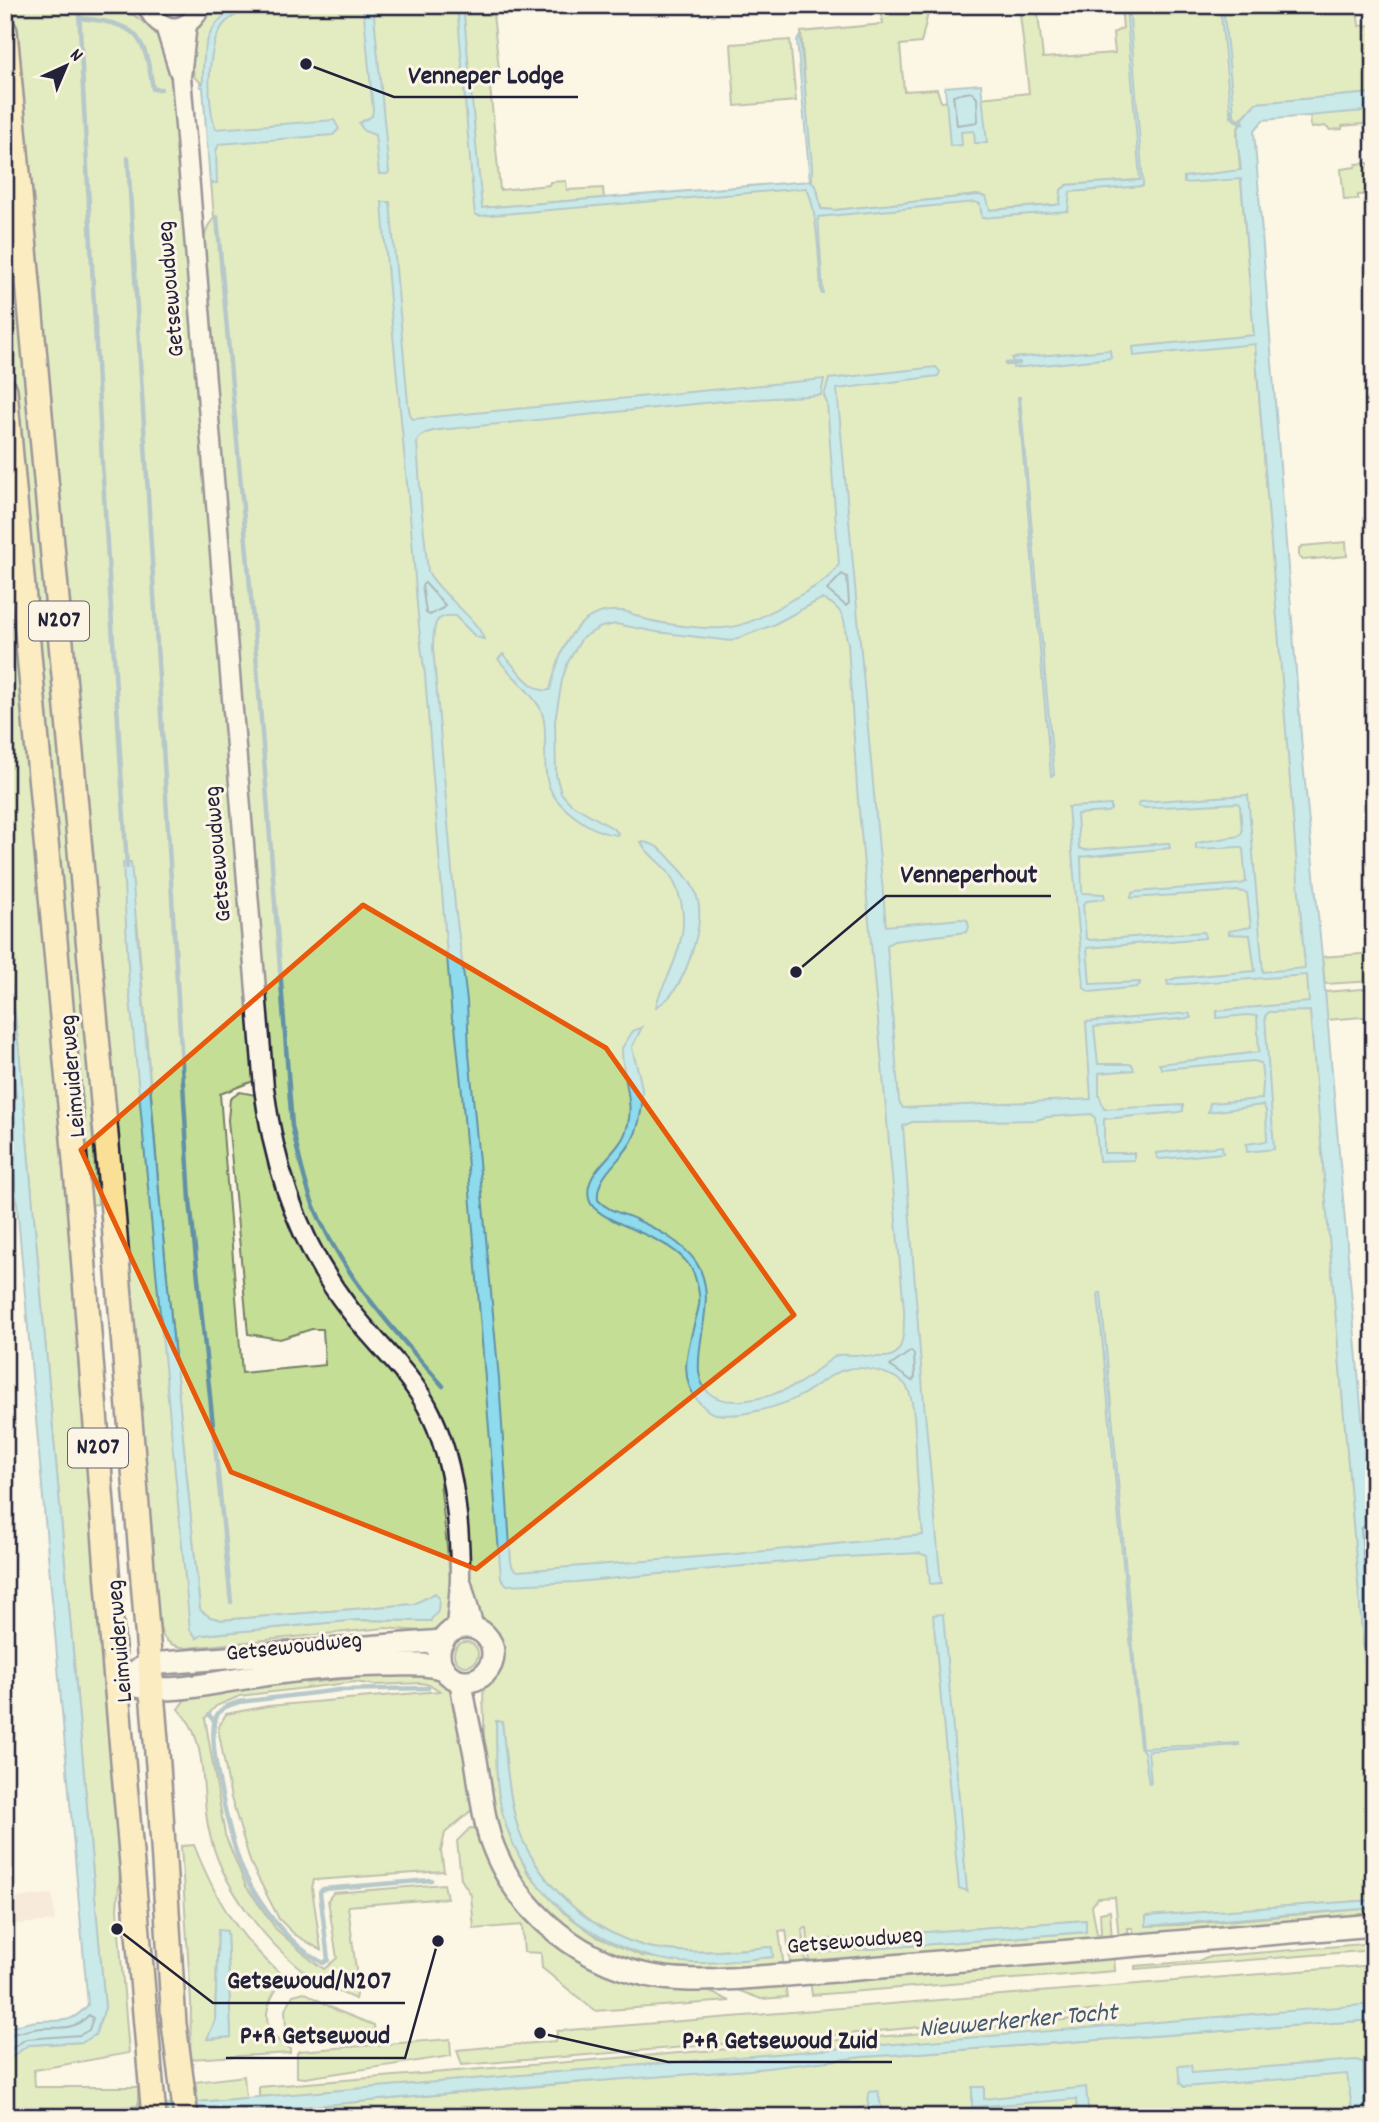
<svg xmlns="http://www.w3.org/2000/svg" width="1379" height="2122" font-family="Dekko,sans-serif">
  <rect width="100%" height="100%" fill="#fcf5e5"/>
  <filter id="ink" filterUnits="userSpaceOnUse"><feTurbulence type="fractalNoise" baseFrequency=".0143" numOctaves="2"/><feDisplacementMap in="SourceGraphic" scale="14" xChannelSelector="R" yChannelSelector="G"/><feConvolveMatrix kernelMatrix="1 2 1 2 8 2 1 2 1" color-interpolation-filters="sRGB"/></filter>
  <g filter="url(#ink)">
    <!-- built -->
    <path fill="#f2dcce" d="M 52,1894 L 55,1921 L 5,1925 L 5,1899 Z"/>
    <!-- green -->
    <g fill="#c5de95" stroke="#748068" stroke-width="2" fill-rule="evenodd">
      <path d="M 10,5 C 40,5 81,1 109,5 C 129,8 157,29 164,47 C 171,64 173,83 176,101 L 256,1080 L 220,1094 L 242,1373 L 325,1365 L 323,1329 L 312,1329 L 280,1339 L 248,1334 L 228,1120 L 230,1099 L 240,1092 L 256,1095 L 276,1180 L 413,1397 L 428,1425 L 444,1478 L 440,1482 L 452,1594 L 448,1622 L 432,1632 L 385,1628 L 187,1648 C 150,1645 165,1618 153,1597 L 61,620 ZM 137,921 L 161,1216 L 200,1610 L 210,1617 L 222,1620 L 414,1604 L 430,1621 L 358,1620 L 202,1635 L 197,1638 L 129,987 Z"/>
      <path d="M 213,5 L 492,5 L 500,78 L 490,86 L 500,190 L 549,185 L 550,182 L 566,181 L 567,190 L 603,188 L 604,198 L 481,208 L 481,212 L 811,185 L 817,215 L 984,197 L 987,214 L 1063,208 L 1062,191 L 1139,182 L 1138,180 L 1067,185 L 1061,190 L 1060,204 L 1055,205 L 989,210 L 986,197 L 979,195 L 835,210 L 821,209 L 817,189 L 812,182 L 801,32 L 883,24 L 880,5 L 930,5 L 921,43 L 900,45 L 904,91 L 937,89 L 941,102 L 1029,93 L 1020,14 L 1010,9 L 1010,5 L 1037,5 L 1043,58 L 1115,53 L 1113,33 L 1123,28 L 1121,5 L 1357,5 L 1359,26 L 1374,25 L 1374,93 L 1256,103 L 1241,119 L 1237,132 L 1374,1773 L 1374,1900 L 1146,1917 L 1147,1926 L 1179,1925 L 1374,1908 L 1374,1919 L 1134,1938 L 1133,1928 L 1128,1928 L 1129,1939 L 1119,1940 L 1115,1897 L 1098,1898 L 1092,1906 L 1097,1934 L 1101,1934 L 1100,1913 L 1110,1911 L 1112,1940 L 810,1965 L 807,1928 L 803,1929 L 806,1964 L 791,1967 L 786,1930 L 779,1931 L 784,1967 C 742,1971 701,1977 659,1971 C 570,1958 512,1891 490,1808 C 482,1778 484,1748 484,1717 C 484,1709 482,1697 484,1689 C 488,1678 499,1670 500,1659 C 503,1636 480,1629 475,1610 C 471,1592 468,1572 465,1554 C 459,1512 461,1471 445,1431 C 426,1379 382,1341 349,1298 C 308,1244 288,1180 275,1115 L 201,247 L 208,226 L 214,218 L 203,84 L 195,78 C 187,50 192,26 213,5 ZM 496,1721 L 502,1722 C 506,1757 509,1813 524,1844 C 549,1893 594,1933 648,1947 C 688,1956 731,1950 771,1947 L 773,1957 L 694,1963 L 642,1956 L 599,1938 L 564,1913 L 528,1874 L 508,1830 L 498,1791 ZM 1085,1920 L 1086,1932 L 817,1953 L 816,1943 L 824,1940 Z"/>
      <path d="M 790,40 L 796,101 L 735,106 L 731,44 Z"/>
      <path d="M 1374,110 L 1374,123 L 1342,126 L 1342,129 L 1330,130 L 1325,126 L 1311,128 L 1310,115 Z"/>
      <path d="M 5,131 L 90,1042 L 90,1106 L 98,1204 L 87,1205 L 5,318 Z"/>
      <path d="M 1369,163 L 1369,166 L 1374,166 L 1374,194 L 1358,195 L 1358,199 L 1344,200 L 1341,169 L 1355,167 L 1356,164 Z"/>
      <path d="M 5,535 L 51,1001 L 82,1403 L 123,1835 L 117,1909 L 129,2053 L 34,2070 L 35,2087 L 138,2087 L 138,2106 L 18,2117 L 12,2112 L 8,2060 L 28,2045 L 82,2042 L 105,2008 L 19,1050 L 5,931 Z"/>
      <path d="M 1346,542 L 1347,556 L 1303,560 L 1299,557 L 1299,549 L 1302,546 Z"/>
      <path d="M 1374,953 L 1374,981 L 1325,984 L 1322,957 Z"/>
      <path d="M 1374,988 L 1374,1016 L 1327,1020 L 1325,992 Z"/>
      <circle cx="466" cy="1654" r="12"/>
      <path d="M 358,1672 L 440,1676 L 453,1688 L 474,1808 L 445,1833 L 441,1851 L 444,1871 L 314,1880 L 312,1888 L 321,1950 L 294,1934 L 279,1919 L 251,1864 L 231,1798 L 218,1728 L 226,1714 L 268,1706 L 440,1691 L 432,1686 L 422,1683 L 375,1685 L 355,1682 L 240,1696 L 216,1706 L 205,1718 L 225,1835 L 246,1886 L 276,1929 L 311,1960 L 324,1969 L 337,1958 L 328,1900 L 333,1893 L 444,1884 L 447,1898 L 348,1906 L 358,1986 L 355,1999 C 344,1994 332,1989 321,1983 C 270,1951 219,1886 208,1826 C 202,1793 206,1757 191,1726 C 188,1720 182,1714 178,1709 L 186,1698 L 194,1693 L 300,1679 L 306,1683 L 357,1678 Z"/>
      <path d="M 470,1828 L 479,1829 L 561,1945 L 697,1986 L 730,2001 L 595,2011 L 542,1968 L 541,1953 L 524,1952 L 522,1925 L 474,1929 L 471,1895 L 461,1879 L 457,1841 Z"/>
      <path d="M 194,1845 C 217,1903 238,1936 285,1978 C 263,2004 257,2030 290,2049 L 290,2053 L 190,2059 L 191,2003 L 181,1846 ZM 218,1930 L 227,1932 L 231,2037 L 208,2039 L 215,2021 Z"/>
      <path d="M 1374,1943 L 1374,1950 L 1135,1969 L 1135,1966 L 1198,1961 L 1207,1957 Z"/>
      <path d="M 1114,1956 L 1115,1971 L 812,1995 L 810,1979 Z"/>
      <path d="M 1374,1965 L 1372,2005 L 259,2097 L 259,2087 L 901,2035 L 1117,2015 L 1103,2010 L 835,2035 L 462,2065 L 457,2050 L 556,2041 L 557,2031 Z"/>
      <path d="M 785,1981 L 787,1997 L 761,1999 L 732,1988 Z"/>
      <path d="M 304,1992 L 338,2011 L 374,2025 L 375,2035 L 306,2040 L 296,2037 L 286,2028 L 285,2010 L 293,1995 Z"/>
      <path d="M 1374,2020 L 1374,2117 L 236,2117 L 236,2113 L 863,2057 Z"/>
      <path d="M 450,2039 L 451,2056 L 305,2078 L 297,2077 L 297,2053 L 299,2051 Z"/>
      <path d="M 244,2076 L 246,2098 L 198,2102 L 195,2082 Z"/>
    </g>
    <!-- water -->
    <g fill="#8ddbed" stroke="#6291a6" stroke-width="2">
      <path d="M 243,5 L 261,5 C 250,10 235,13 226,22 C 206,41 206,105 216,129 L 334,120 L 339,129 L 333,135 L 219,144 L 216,151 L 217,183 L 210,183 L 203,87 L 200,87 L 200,84 L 203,84 C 202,47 206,21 243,5 Z"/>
      <path d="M 363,5 L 373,5 L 389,172 L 387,174 L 379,174 L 375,135 L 364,131 L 359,123 L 372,116 L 373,110 Z"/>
      <path d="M 457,5 L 463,5 L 482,208 L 810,181 L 797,40 L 800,37 L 812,166 L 812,182 L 817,189 L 821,209 L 835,210 L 979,195 L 986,197 L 990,210 L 1055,205 L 1060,204 L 1061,190 L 1067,185 L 1140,180 L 1126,5 L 1129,5 L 1143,184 L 1143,186 L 1070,192 L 1068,211 L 982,218 L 980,204 L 975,202 L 818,217 L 823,293 L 821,293 C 820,273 817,201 806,188 L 479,216 L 475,214 L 474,207 Z"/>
      <path d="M 1220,5 L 1223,5 L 1234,113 L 1231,117 Z"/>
      <path d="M 981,84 L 987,143 L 975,143 L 974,131 L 961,132 L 962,145 L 950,146 L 945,87 Z"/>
      <path d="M 1374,93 L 1374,110 L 1263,120 L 1254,131 L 1303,762 L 1322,957 L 1373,1544 L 1374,1773 L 1310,1011 L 1269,1012 L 1265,1016 L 1274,1149 L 1247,1152 L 1246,1144 L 1267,1141 L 1266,1110 L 1263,1105 L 1208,1112 L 1210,1103 L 1262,1099 L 1263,1084 L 1261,1063 L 1254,1061 L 1162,1069 L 1159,1064 L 1259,1052 L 1257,1016 L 1247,1015 L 1217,1018 L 1217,1011 L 1309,1002 L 1307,975 L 1168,985 L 1167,981 L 1176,978 L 1255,971 L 1250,935 L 1229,934 L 1229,931 L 1251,927 L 1247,893 L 1238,891 L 1131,898 L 1132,893 L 1135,892 L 1241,884 L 1246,882 L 1243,849 L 1240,847 L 1196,849 L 1196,843 L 1239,836 L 1242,832 L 1240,806 L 1238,803 L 1145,808 L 1138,806 L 1139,802 L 1248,795 L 1263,972 L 1305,968 L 1255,344 L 1134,356 L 1133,347 L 1254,335 L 1241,179 L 1184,183 L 1184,177 L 1241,170 C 1238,137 1230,129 1256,103 Z"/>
      <path d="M 382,202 L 390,202 L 408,403 L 410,415 L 413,419 L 824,379 L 821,395 L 724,401 L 439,430 C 430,432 421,432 417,442 L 421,503 L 428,572 C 442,596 476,617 484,639 L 476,637 L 455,616 C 432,614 434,628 433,647 L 455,906 L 467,1001 L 469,1053 L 499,1379 L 511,1562 L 513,1568 L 518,1571 L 736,1554 L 923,1535 C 921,1514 918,1493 917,1471 C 915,1450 917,1406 907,1387 C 899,1374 862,1365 848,1369 C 832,1372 816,1387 802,1395 C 783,1406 731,1421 710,1412 C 706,1410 701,1404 698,1401 C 674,1373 693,1336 699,1305 C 701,1295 697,1283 694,1274 C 678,1233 595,1226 589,1199 C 583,1173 614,1157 624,1136 C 638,1106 621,1078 622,1048 L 633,1031 L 642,1027 L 632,1047 C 634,1059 638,1068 640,1079 C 645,1096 641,1119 635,1134 C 627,1158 595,1173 598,1200 C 608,1211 622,1213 635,1219 C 657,1229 682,1242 696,1262 C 718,1296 696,1336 699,1372 C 705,1420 771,1397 798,1384 C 812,1376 823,1364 837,1355 C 886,1352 906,1377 904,1309 L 857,788 L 848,643 C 845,636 846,633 845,626 C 844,612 833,602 821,599 L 773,625 L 731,641 L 657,632 L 616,624 L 601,627 L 582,638 L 568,662 L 562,680 L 555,721 L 556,775 L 561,793 L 571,804 L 614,829 L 618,833 L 617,835 C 602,834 589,827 578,819 C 540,792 546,776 545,734 C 545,726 544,716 540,708 C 531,692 510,674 498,659 L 503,654 C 515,666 532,694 550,690 C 559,652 574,606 623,611 C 632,612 639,618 648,620 C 669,625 701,629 723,628 C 747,627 773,611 793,599 C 810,589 829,582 839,564 L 827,403 L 824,396 L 829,379 L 936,367 L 940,372 L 938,376 L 837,389 L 886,926 L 961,919 L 967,920 L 969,927 L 967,932 L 894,941 L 887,945 L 899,1102 L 903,1108 L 1091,1099 L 1086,1022 L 1189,1013 L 1191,1018 L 1094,1027 L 1098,1064 L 1132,1064 L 1134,1070 L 1099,1073 L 1099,1095 L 1104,1109 L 1183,1105 L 1183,1111 L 1179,1112 L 1104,1119 L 1104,1153 L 1134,1153 L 1134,1160 L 1099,1161 L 1095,1118 L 1092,1114 L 1047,1117 L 1036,1120 L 912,1122 L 903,1126 L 923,1392 L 941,1583 L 930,1584 L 927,1556 L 919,1553 L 828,1558 L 576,1582 L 507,1585 L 501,1578 L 462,1093 L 455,1026 L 452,1019 L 425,675 C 416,619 415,563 409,506 C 400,404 389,303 382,202 Z"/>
      <path d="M 1110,350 L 1111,358 L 1013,368 L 1012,358 Z"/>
      <path d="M 1018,397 L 1020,397 L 1054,775 L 1051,776 Z"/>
      <path d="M 1111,805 L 1111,810 L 1107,812 L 1077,814 L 1079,848 L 1084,850 L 1166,843 L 1169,843 L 1170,848 L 1081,857 L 1082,893 L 1104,894 L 1105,899 L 1087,901 L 1083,904 L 1086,938 L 1090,940 L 1204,932 L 1205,938 L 1087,948 L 1090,984 L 1140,982 L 1140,984 L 1137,987 L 1090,992 L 1084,988 L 1068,807 Z"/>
      <path d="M 641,842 C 654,842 664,851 672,861 C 683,872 695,885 698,901 C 704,926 686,979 669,997 C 666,1001 660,1004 656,1007 C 658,994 665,984 670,972 C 684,939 690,912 672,878 C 665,864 647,856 641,842 Z"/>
      <path d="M 123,862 L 131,862 L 161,1216 L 200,1610 L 210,1617 L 222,1620 L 414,1604 L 435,1593 L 439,1598 L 438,1611 L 430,1621 L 358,1620 L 202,1635 L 197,1638 L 190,1630 L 129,987 Z"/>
      <path d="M 5,931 L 19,1050 L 105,2008 L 95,2035 L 83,2042 L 28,2045 L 8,2060 L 12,2112 L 18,2117 L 1374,2004 L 1374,2020 L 863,2057 L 749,2070 L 556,2084 L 236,2113 L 236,2117 L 219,2117 L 217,2113 L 167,2117 L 5,2117 L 5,2029 C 16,2026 27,2022 38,2021 C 62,2020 70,2025 88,2005 L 5,1069 Z"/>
      <path d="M 1222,1146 L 1223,1153 L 1161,1159 L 1157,1158 L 1156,1153 Z"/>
      <path d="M 1098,1293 L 1101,1293 L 1142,1748 L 1239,1743 L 1239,1745 L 1148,1751 L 1151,1783 L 1149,1784 L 1144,1752 L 1140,1747 Z"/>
      <path d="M 943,1614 L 967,1891 L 959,1888 L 933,1615 Z"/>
      <path d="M 496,1721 L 502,1722 C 506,1757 509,1813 524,1843 C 549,1893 594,1933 648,1947 C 689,1956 731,1950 772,1947 L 773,1957 C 747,1959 719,1964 693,1963 C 597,1959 510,1887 498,1790 C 495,1768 497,1744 496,1721 Z"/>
      <path d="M 1374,1900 L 1374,1908 L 1146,1926 L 1146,1916 Z"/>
      <path d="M 1086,1920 L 1086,1932 L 817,1953 L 816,1943 L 824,1940 Z"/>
      <path d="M 218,1930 L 227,1931 L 231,2037 L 207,2039 L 215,2021 Z"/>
      <path d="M 1356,2060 L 1363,2062 L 1365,2117 L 1353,2117 L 1347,2074 L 1184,2087 L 1180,2083 L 1178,2066 L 1191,2065 L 1192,2073 Z"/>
      <path d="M 972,2087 L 984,2087 L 984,2099 L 1086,2087 L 1089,2117 L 1077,2117 L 1076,2099 L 972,2107 Z"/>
      <path d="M 878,2091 L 883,2117 L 803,2117 L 803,2115 L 868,2107 L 869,2092 Z"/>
    </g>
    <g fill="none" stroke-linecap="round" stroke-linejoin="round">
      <!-- shore -->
      <g stroke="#4d6c82" stroke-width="2">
        <path d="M 972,92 L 977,98 L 978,122 L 957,125 L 953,95 Z"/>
        <path d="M 842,574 L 847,577 L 849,603 L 846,606 L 827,590 Z"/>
        <path d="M 425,583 L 445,605 L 443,608 L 430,615 L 426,613 L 422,585 Z"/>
        <path d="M 5,991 L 16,1098 L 14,1102 L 5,1100"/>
        <path d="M 911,1351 L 914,1354 L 915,1377 L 912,1381 L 890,1366 Z"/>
        <path d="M 1374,1529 L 1364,1526 L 1361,1529 L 1374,1690"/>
        <path d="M 5,2035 C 15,2034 24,2031 34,2029 C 56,2025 70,2034 89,2015 L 93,2018 L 89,2030 L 80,2035 L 26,2039 L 5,2053"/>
      </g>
      <!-- stream -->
      <g stroke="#6291a6" stroke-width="4.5">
        <path d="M 79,9 L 102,463 L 127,867"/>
        <path d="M 79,18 C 136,24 144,31 153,89 L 161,89"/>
        <path d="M 1231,111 L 1235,119 L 1243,123"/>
        <path d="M 128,158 L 190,1200 L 231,1602"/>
        <path d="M 217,217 L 256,654 L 292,1126 C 298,1152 303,1179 313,1204 C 341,1274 394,1330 443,1386"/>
        <path d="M 1006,364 L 1019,363"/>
        <path d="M 428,1688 L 339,1690 L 239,1702 C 229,1705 218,1708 215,1720 C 207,1745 232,1845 243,1871 C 259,1906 289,1945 323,1963 L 328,1960 L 320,1892 L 323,1889 L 431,1880"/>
        <path d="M 209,1715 L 214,1721"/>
      </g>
      <defs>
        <g id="tertiary">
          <path d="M 147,5 C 158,35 190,35 201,5"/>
          <path d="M 187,24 L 181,77 L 264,1088 C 274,1168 300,1246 350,1310 C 376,1344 412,1374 431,1414 C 454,1462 460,1524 460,1576 C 460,1594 457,1611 456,1629"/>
          <path d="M 165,26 L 179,71"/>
          <path d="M 462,1584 L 474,1628"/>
        </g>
        <g id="secondary">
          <circle cx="466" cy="1654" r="27"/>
          <path d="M 461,1681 C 464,1704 469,1726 474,1749 C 480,1779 481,1809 490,1838 C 516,1914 586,1968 664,1978 C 705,1983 747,1977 787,1975 L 1374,1925"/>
          <path d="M 117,1682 L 149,1664 L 443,1641"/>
          <path d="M 137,1686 C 168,1693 202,1685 233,1680 C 285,1671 338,1665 390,1665 C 409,1665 426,1663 444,1669"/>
        </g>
        <g id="primary">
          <path d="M 5,31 L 113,1211 L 158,1765 L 174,2024 L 186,2117"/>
          <path d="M 5,390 L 80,1215 L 111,1623 L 154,2117"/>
        </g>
      </defs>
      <!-- tertiary casing -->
      <use href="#tertiary" stroke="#22223b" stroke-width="23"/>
      <!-- secondary casing -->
      <use href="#secondary" stroke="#22223b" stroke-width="26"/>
      <!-- primary casing -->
      <use href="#primary" stroke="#22223b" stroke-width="28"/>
      <!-- tertiary -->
      <use href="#tertiary" stroke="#fcf5e5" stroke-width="18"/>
      <!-- secondary -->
      <use href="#secondary" stroke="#fcf5e5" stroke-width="21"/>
      <!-- primary -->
      <use href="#primary" stroke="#fadf96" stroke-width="23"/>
    </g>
  </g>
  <!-- marked area -->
  <path d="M0 0H1379V2122H0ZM 363,905 L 606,1048 L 794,1315 L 476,1569 L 231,1472 L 81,1150 Z" fill="#fcf5e5" fill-opacity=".55" fill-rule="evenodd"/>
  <path fill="none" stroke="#e8590c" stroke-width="5" stroke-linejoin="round" d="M 363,905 L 606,1048 L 794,1315 L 476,1569 L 231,1472 L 81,1150 Z"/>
  <g text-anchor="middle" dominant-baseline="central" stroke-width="6" stroke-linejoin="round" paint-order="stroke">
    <!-- shield labels -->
    <g fill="#fcf5e5" stroke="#63616e" stroke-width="2">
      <rect x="29" y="601.5" width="60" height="39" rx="5"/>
      <rect x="68" y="1428.5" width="60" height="39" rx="5"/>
    </g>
    <g font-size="23" font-weight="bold" fill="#22223b">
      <text x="59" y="621">N207</text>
      <text x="98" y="1448">N207</text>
    </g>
    <!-- street labels -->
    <g font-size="24" fill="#22223b" stroke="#fcf5e5">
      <text transform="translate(172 289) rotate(-95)">Getsewoudweg</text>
      <text transform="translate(219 854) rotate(-95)">Getsewoudweg</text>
      <text transform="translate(74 1076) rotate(-95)">Leimuiderweg</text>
      <text transform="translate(121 1641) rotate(-95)">Leimuiderweg</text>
      <text transform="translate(294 1648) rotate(-6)">Getsewoudweg</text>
      <text transform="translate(855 1942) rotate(-5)">Getsewoudweg</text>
    </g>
    <!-- water labels -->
    <g font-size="26" font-style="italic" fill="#425a70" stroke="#fcf5e5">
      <text transform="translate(1018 2022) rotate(-5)">Nieuwerkerker Tocht</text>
    </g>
  </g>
  <!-- callouts -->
  <path fill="none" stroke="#22223b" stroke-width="2.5" d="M306 64L394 97H578M796 972L886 896H1051M117 1929L213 2003H405M438 1941L405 2058H226M540 2033L668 2062H892"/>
  <g fill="#22223b" stroke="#fcf5e5" stroke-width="2.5">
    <circle cx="306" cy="64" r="7"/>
    <circle cx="796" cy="972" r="7"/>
    <circle cx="117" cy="1929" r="7"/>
    <circle cx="438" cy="1941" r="7"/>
    <circle cx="540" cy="2033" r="7"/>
  </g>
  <g font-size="26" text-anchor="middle" font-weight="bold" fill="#22223b" stroke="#fcf5e5" stroke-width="6" stroke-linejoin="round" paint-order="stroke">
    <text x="486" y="83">Venneper Lodge</text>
    <text x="969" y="882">Venneperhout</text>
    <text x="309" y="1988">Getsewoud/N207</text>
    <text x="315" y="2043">P+R Getsewoud</text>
    <text x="780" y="2048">P+R Getsewoud Zuid</text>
  </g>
  <!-- margin -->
  <rect width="1379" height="2122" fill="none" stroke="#fcf5e5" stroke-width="28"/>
  <rect x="14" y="14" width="1351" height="2094" fill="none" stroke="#22223b" stroke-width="2.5" filter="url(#ink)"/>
  <!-- north arrow -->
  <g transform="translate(66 66) rotate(44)" stroke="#fcf5e5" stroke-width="5" paint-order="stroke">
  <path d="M0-5L12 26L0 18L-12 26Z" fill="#22223b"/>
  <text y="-10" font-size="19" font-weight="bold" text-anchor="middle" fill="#22223b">N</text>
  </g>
</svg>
